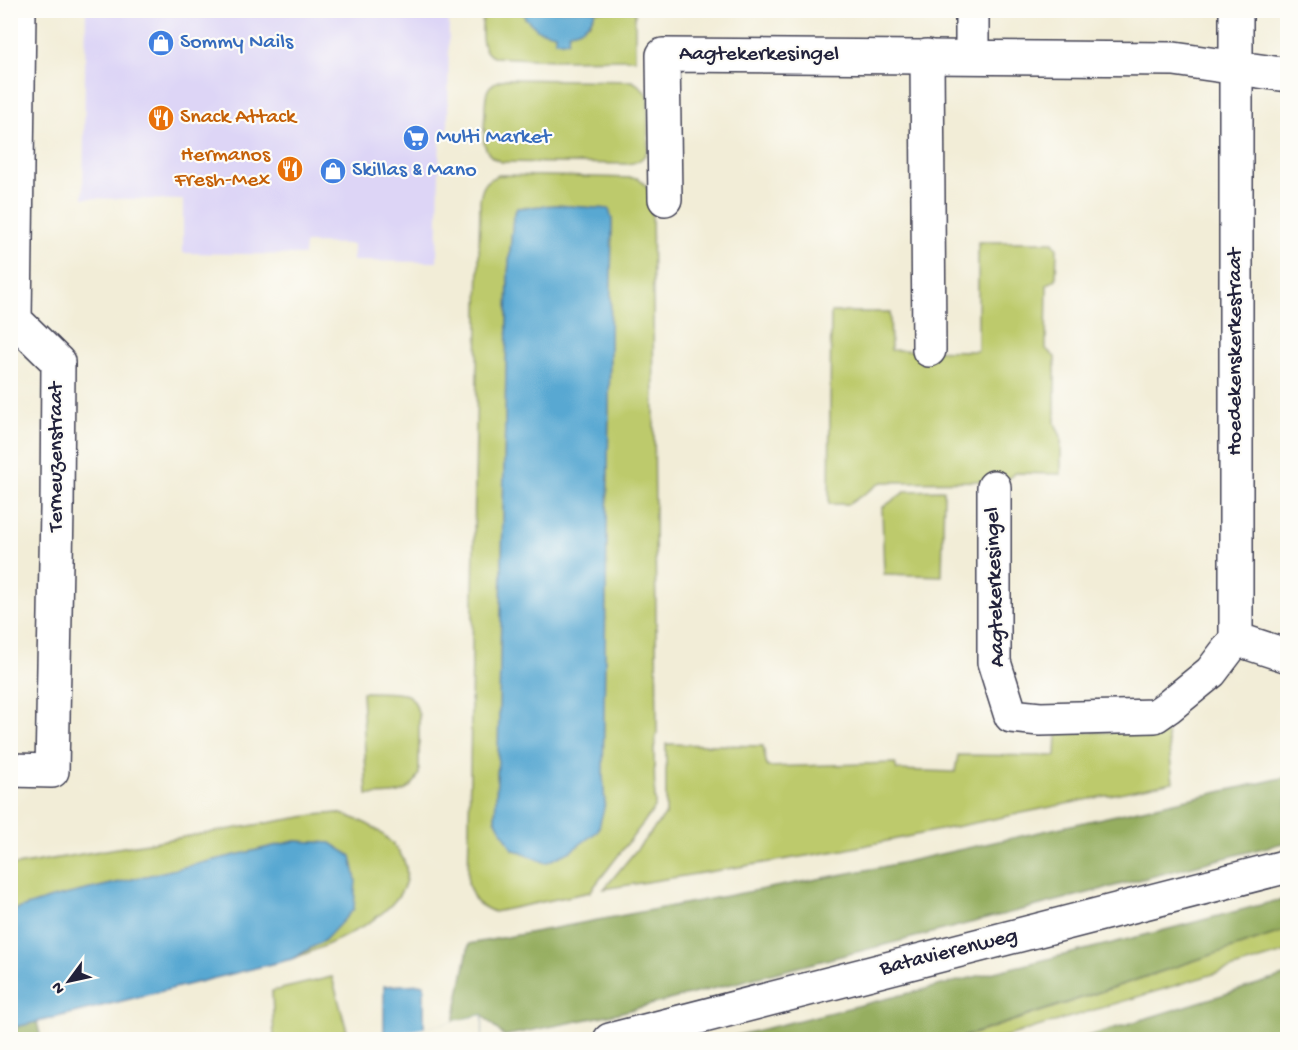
<svg xmlns="http://www.w3.org/2000/svg" width="1298" height="1050" font-family="'Gochi Hand',sans-serif">
  <rect width="100%" height="100%" fill="#fdfcf7"/>
  <filter id="ink" filterUnits="userSpaceOnUse"><feTurbulence type="fractalNoise" baseFrequency=".0167" numOctaves="2"/><feDisplacementMap in="SourceGraphic" scale="12" xChannelSelector="R" yChannelSelector="G"/><feConvolveMatrix kernelMatrix="1 2 1 2 8 2 1 2 1" color-interpolation-filters="sRGB"/></filter>
  <filter id="wash" filterUnits="userSpaceOnUse"><feTurbulence type="fractalNoise" baseFrequency=".008" numOctaves="4" result="noise"/><feDisplacementMap in="SourceGraphic" scale="24" xChannelSelector="R" yChannelSelector="G"/><feGaussianBlur stdDeviation="1.35" result="paint"/><feColorMatrix in="noise" values="0 0 0 0 0 0 0 0 0 0 0 0 0 0 0 0 0 1.4 0 .05"/><feComposite in="paint" operator="in"/></filter>
  <g filter="url(#wash)">
    <rect width="100%" height="100%" fill="#f2edd7"/>
    <!-- built -->
    <path fill="#ddd5f6" d="M 86,11 L 449,11 L 448,130 L 440,130 L 437,262 L 353,261 L 353,244 L 305,243 L 304,255 L 183,253 L 183,200 L 83,198 Z"/>
    <!-- green -->
    <g fill="#bdca6c" stroke="#707654" stroke-width="1.5" fill-rule="evenodd">
      <path d="M 483,11 L 524,11 L 525,18 L 568,41 L 568,32 L 590,23 L 596,11 L 635,11 L 635,59 L 555,60 L 493,57 C 477,49 483,26 483,11 Z"/>
      <path d="M 506,79 L 632,81 C 640,85 644,89 648,97 L 648,149 C 644,159 639,162 628,164 L 502,162 C 491,158 487,154 484,143 C 484,133 484,123 485,113 C 485,95 485,82 506,79 Z"/>
      <path d="M 499,175 L 637,178 C 645,183 650,190 652,200 L 657,732 L 654,749 L 655,808 L 590,892 L 494,912 C 476,904 474,902 468,883 L 480,200 C 482,186 486,180 499,175 ZM 556,205 L 608,209 L 612,220 L 603,776 L 605,804 L 495,819 L 498,758 L 508,274 L 513,217 L 517,208 Z"/>
      <path d="M 978,242 L 1053,242 L 1057,248 L 1056,279 L 1047,285 L 1046,349 L 1055,357 L 1055,423 L 1061,437 L 1061,474 L 1015,473 L 1005,481 L 882,482 L 849,504 L 829,504 L 831,312 L 890,312 L 891,350 L 978,351 Z"/>
      <path d="M 944,490 L 942,576 L 884,574 L 882,508 L 906,491 Z"/>
      <path d="M 362,692 C 371,692 401,692 407,695 C 415,698 417,709 419,716 L 419,774 C 409,798 390,794 367,795 Z"/>
      <path d="M 1057,732 L 1167,732 L 1173,782 L 843,850 L 604,889 L 666,814 L 666,744 L 763,746 L 767,767 L 895,763 L 897,770 L 955,772 L 958,755 L 1056,756 Z"/>
      <path d="M 338,813 C 365,821 382,829 399,852 C 436,904 327,946 292,959 L 325,940 L 331,843 L 295,841 L 52,898 L 11,911 L 11,866 L 314,815 Z"/>
      <path d="M 1287,930 L 1287,952 L 1004,1037 L 992,1039 L 959,1039 Z"/>
      <path d="M 332,977 L 347,1031 L 312,1039 L 312,1035 L 294,1039 L 274,1039 L 272,991 Z"/>
    </g>
    <!-- forest -->
    <g fill="#96ae60" stroke="#5c684e" stroke-width="1.5">
      <path d="M 1287,777 L 1287,842 L 618,1013 L 504,1036 L 482,1015 L 454,1021 L 469,944 L 882,867 Z"/>
      <path d="M 1287,898 L 1287,930 L 957,1039 L 723,1039 L 1157,932 Z"/>
      <path d="M 1287,975 L 1287,1039 L 1079,1039 Z"/>
      <path d="M 37,1022 L 41,1039 L 11,1040 L 11,1028 Z"/>
    </g>
    <!-- water -->
    <g fill="#58a8d2" stroke="#3d6586" stroke-width="1.5">
      <path d="M 524,11 L 596,10 L 596,11 C 590,23 583,31 569,32 L 568,41 L 555,41 L 555,34 L 538,30 L 525,18 Z"/>
      <path d="M 556,205 L 609,209 L 612,220 L 603,776 L 605,804 L 598,831 L 571,851 L 546,863 L 512,849 L 495,819 L 498,758 L 508,274 L 513,217 L 517,208 Z"/>
      <path d="M 295,841 L 331,843 L 351,856 L 356,880 L 354,909 L 325,940 L 292,959 L 37,1022 L 11,1028 L 11,911 L 52,898 Z"/>
      <path d="M 424,984 L 424,1029 L 482,1015 L 482,1039 L 376,1040 L 384,1037 L 384,986 Z"/>
    </g>
    <!-- pier -->
    <path fill="#f2edd7" d="M 482,1015 L 482,1039 L 376,1039 L 454,1021 Z"/>
  </g>
  <g filter="url(#ink)">
    <g fill="none" stroke-linecap="round" stroke-linejoin="round">
      <defs>
        <g id="minor">
          <path d="M 1236,10 L 1236,639 L 1288,656"/>
          <path d="M 927,56 L 929,350"/>
          <path d="M 972,56 L 972,10"/>
          <path d="M 665,199 L 663,55 L 1174,59 L 1288,75"/>
          <path d="M 994,487 L 994,662 L 1011,716 L 1040,719 L 1155,716 L 1168,707 L 1211,672 L 1236,639"/>
          <path d="M 10,770 L 52,771 L 57,509 L 58,362 L 15,320 L 19,10"/>
        </g>
        <path id="secondary" d="M 610,1040 L 1288,866"/>
      </defs>
      <!-- minor casing -->
      <use href="#minor" stroke="#414052" stroke-width="36"/>
      <!-- secondary casing -->
      <use href="#secondary" stroke="#414052" stroke-width="36"/>
      <!-- minor -->
      <use href="#minor" stroke="#fff" stroke-width="33"/>
      <!-- secondary -->
      <use href="#secondary" stroke="#fff" stroke-width="33"/>
    </g>
  </g>
  <!-- icons -->
  <defs>
    <symbol id="shop-disc" viewBox="-11 -11 22 22"><circle r="9.5" fill="#3f7fe0" stroke="#fdfcf7"/><path d="M-5-2.5h2.3a2.7 3.5 0 0 1 5.4 0H5L5.5 6h-11ZM-1.5-2.5h3a1.5 2.3 0 0 0-3 0Z" fill="#fff"/></symbol>
    <symbol id="restaurant-disc" viewBox="-11 -11 22 22"><circle r="9.5" fill="#e8710a" stroke="#fdfcf7"/><path d="M-5-6h1v4h1v-4h1v4h1v-4h1v5L-1.5 .5V6h-2V.5L-5-1ZM5-6V6H3V1.5H1.5Q1.5-4 5-6Z" fill="#fff"/></symbol>
    <symbol id="supermarket-disc" viewBox="-11 -11 22 22"><circle r="9.5" fill="#3f7fe0" stroke="#fdfcf7"/><path d="M-6-5.5h2.5l.6 2H6L4.5 2H-2.5L-4.4-4H-6ZM-1.5 3.2a1.3 1.3 0 1 0 .1 0ZM3 3.2a1.3 1.3 0 1 0 .1 0Z" fill="#fff"/></symbol>
  </defs>
  <g fill-rule="evenodd">
    <use href="#shop-disc" x="146" y="28" width="30" height="30"/>
    <use href="#restaurant-disc" x="146" y="103" width="30" height="30"/>
    <use href="#supermarket-disc" x="401" y="123" width="30" height="30"/>
    <use href="#restaurant-disc" x="275" y="154" width="30" height="30"/>
    <use href="#shop-disc" x="318" y="156" width="30" height="30"/>
  </g>
  <g text-anchor="middle" dominant-baseline="central" stroke-width="4.5" stroke-linejoin="round" paint-order="stroke">
    <!-- shop labels -->
    <g font-size="22" fill="#366cbe" stroke="#fdfcf7" text-anchor="start">
      <text x="180" y="43">Sommy Nails</text>
      <text x="436" y="138">Multi Market</text>
      <text x="352" y="171">Skillas &amp; Mano</text>
    </g>
    <!-- street labels -->
    <g font-size="22" fill="#22223b" stroke="#fdfcf7">
      <text x="759" y="55">Aagtekerkesingel</text>
      <text transform="translate(1236 352) rotate(-90)">Hoedekenskerkestraat</text>
      <text transform="translate(57 457) rotate(-90)">Terneuzenstraat</text>
      <text transform="translate(996 587) rotate(-92)">Aagtekerkesingel</text>
      <text transform="translate(949 953) rotate(-14)">Batavierenweg</text>
    </g>
    <!-- food labels -->
    <g font-size="22" fill="#c56008" stroke="#fdfcf7" text-anchor="start">
      <text x="180" y="118">Snack Attack</text>
      <text x="270" y="156" text-anchor="end">Hermanos<tspan x="270" dy="25">Fresh-Mex</tspan></text>
    </g>
  </g>
  <!-- margin -->
  <rect width="1298" height="1050" fill="none" stroke="#fdfcf7" stroke-width="36"/>
  <!-- north arrow -->
  <g transform="translate(69 981) rotate(237)" stroke="#fdfcf7" stroke-width="4.5" paint-order="stroke">
  <path d="M0-4.5L10 22L0 15L-10 22Z" fill="#22223b"/>
  <text y="-9" font-size="16" font-weight="bold" text-anchor="middle" fill="#22223b">N</text>
  </g>
</svg>
